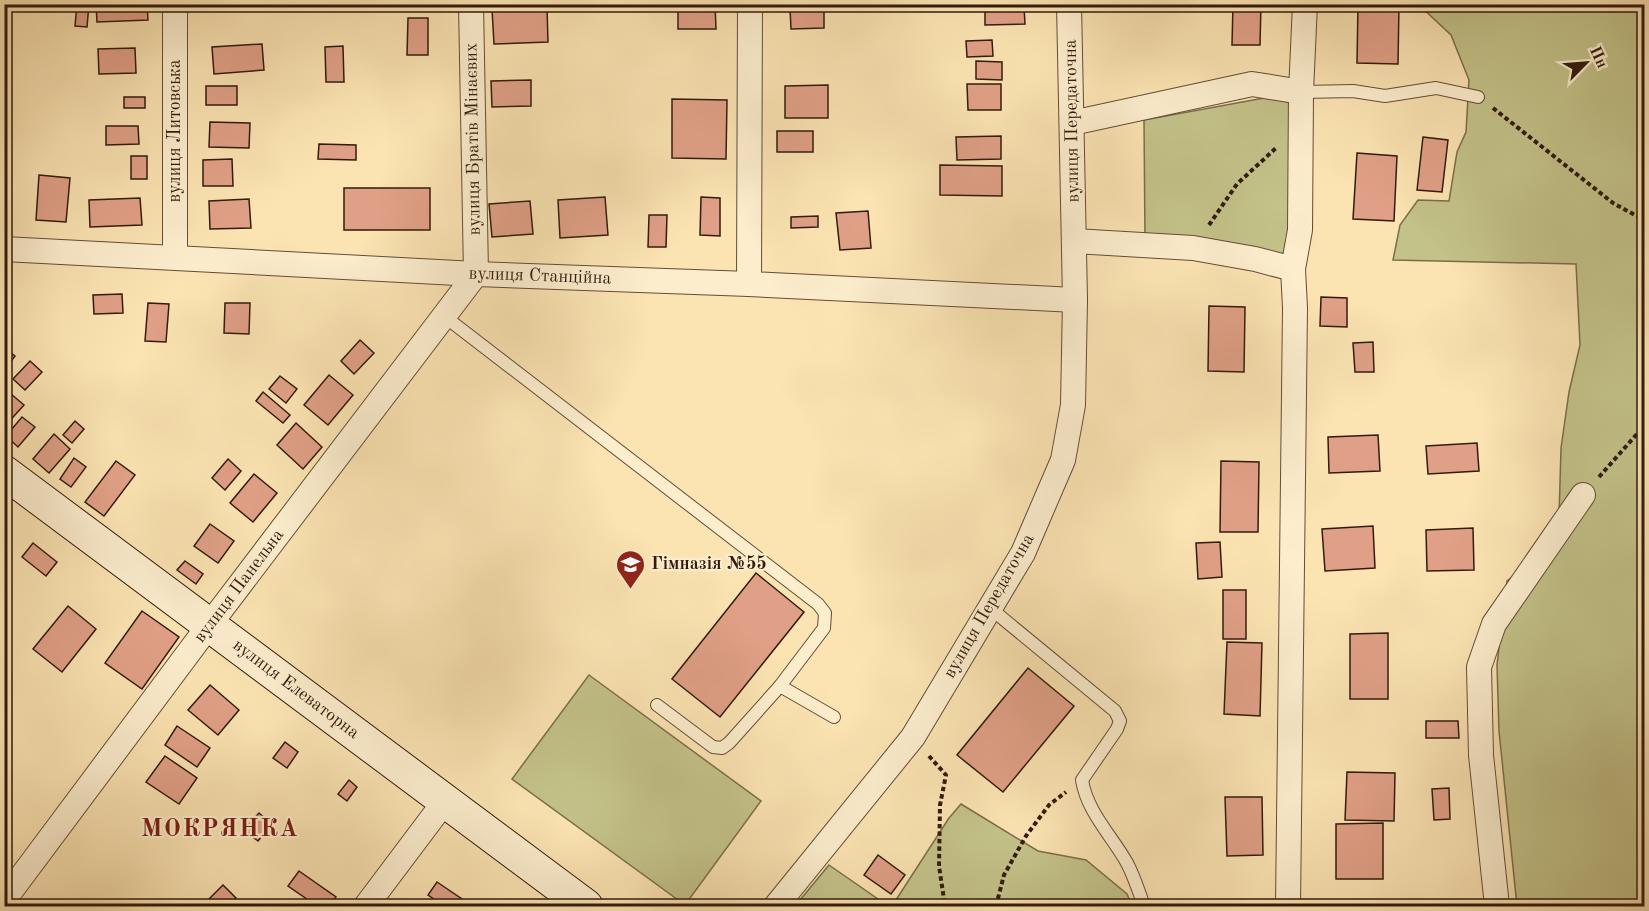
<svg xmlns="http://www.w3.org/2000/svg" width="1649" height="911" font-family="'Old Standard TT',serif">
  <rect width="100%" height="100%" fill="#fbe3b2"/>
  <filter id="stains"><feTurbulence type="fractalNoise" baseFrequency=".00333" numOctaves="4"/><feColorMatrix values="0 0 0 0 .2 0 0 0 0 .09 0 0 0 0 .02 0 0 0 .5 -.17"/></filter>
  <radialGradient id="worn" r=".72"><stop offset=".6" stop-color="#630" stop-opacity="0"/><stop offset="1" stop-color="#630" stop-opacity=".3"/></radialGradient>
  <!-- green -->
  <g fill="#c3c289" stroke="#7a6e4c" stroke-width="1.5">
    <path d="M 1419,5 L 1644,5 L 1644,906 L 1517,906 L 1499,731 L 1497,665 L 1507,581 L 1534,560 L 1559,517 L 1561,448 L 1569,392 L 1580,345 L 1576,264 L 1393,260 L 1400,225 L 1418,200 L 1449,201 L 1457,152 L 1466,132 L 1469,80 L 1451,35 Z"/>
    <path d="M 1264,98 L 1289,102 L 1293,111 L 1291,244 L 1282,254 L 1145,239 L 1144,120 Z"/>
    <path d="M 589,675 L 761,801 L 685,905 L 512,779 Z"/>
    <path d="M 961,804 L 1038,851 L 1086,860 L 1127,894 L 1132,906 L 892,906 L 949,818 Z"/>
    <path d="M 829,865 L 888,906 L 795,906 Z"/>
  </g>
  <!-- building -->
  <g fill="#e0a087" stroke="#321b0e" stroke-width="1.5">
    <path d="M 4,4 L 7,4 L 8,36 L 4,36 Z"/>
    <path d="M 77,4 L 89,4 L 87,27 L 75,26 Z"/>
    <path d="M 96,4 L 147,4 L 148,20 L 97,22 Z"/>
    <path d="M 715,4 L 716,29 L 678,29 L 678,5 Z"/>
    <path d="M 1233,4 L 1261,4 L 1260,45 L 1232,45 Z"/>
    <path d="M 1358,4 L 1399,5 L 1398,64 L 1357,63 Z"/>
    <path d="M 547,7 L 548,42 L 494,44 L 492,9 Z"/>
    <path d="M 1024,7 L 1025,24 L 985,25 L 985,8 Z"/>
    <path d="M 790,8 L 824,8 L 824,28 L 791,29 Z"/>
    <path d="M 408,18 L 428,18 L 428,55 L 407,55 Z"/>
    <path d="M 992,40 L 993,56 L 967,57 L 966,41 Z"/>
    <path d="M 262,44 L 264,70 L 214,74 L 212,47 Z"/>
    <path d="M 343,46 L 344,82 L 326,82 L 325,47 Z"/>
    <path d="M 135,48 L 136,73 L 99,74 L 98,49 Z"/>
    <path d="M 976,61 L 1002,62 L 1002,80 L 976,79 Z"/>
    <path d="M 531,80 L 531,106 L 492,107 L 491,81 Z"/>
    <path d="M 967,84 L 1001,84 L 1001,110 L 968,110 Z"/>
    <path d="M 828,85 L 828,118 L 785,118 L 785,86 Z"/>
    <rect x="206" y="86" width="31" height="19"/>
    <rect x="124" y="97" width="21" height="11"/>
    <path d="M 672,99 L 727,100 L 726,159 L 672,158 Z"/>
    <path d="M 210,122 L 250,123 L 249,148 L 209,147 Z"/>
    <path d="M 106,126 L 138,126 L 139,144 L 106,145 Z"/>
    <rect x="777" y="131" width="36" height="21"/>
    <path d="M 1001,136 L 1001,159 L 957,160 L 956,137 Z"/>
    <path d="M 1423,137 L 1448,140 L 1442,192 L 1417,190 Z"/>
    <path d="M 319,144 L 356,145 L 356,160 L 318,159 Z"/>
    <path d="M 1357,153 L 1397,156 L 1394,221 L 1353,219 Z"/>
    <rect x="131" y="156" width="16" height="23"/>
    <path d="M 232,159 L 233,186 L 203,186 L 203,160 Z"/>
    <path d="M 940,165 L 1002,166 L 1002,196 L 940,195 Z"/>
    <path d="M 39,175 L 70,178 L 66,222 L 36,220 Z"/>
    <rect x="344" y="188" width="86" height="42"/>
    <path d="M 605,197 L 608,235 L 560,238 L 558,200 Z"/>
    <path d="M 701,197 L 720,198 L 720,236 L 700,235 Z"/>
    <path d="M 140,198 L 142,225 L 90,227 L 89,200 Z"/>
    <path d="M 249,199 L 251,228 L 210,229 L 209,201 Z"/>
    <path d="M 530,201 L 533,234 L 492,237 L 489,204 Z"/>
    <path d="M 868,211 L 871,248 L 840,250 L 836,213 Z"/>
    <path d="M 649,215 L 667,215 L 666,247 L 648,247 Z"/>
    <path d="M 818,216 L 818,227 L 791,228 L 791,217 Z"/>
    <path d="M 122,294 L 123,313 L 94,314 L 93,295 Z"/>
    <path d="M 1321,297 L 1347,298 L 1347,327 L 1320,326 Z"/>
    <path d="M 148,303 L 169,304 L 166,342 L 145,341 Z"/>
    <path d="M 225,303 L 250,303 L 249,334 L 224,333 Z"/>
    <path d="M 1209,306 L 1245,307 L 1244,372 L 1208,371 Z"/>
    <path d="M 360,340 L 374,353 L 354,374 L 341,361 Z"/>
    <path d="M 1373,342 L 1374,372 L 1355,372 L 1353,343 Z"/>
    <path d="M 4,347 L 15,356 L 4,370 Z"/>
    <path d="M 30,361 L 42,372 L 25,390 L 13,379 Z"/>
    <path d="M 329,375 L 353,395 L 328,425 L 304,405 Z"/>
    <path d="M 280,376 L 297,389 L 286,403 L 269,389 Z"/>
    <path d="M 4,388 L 24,405 L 4,427 Z"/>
    <path d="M 263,392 L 290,415 L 283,423 L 256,401 Z"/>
    <path d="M 22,417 L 35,427 L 18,447 L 6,436 Z"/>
    <path d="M 75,421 L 84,429 L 72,443 L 63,435 Z"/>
    <path d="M 296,423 L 322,447 L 303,469 L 277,445 Z"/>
    <path d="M 54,434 L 70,449 L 49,473 L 33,459 Z"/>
    <path d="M 1378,435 L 1380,471 L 1329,473 L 1328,437 Z"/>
    <path d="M 1477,443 L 1479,471 L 1428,474 L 1426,446 Z"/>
    <path d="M 74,458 L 86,467 L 71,487 L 60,479 Z"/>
    <path d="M 228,459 L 241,471 L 225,490 L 212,478 Z"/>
    <path d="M 116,461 L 135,475 L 104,516 L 85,502 Z"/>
    <path d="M 1221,461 L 1259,462 L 1258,532 L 1220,532 Z"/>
    <path d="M 254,474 L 277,493 L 253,522 L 230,503 Z"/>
    <path d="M 210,524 L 234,541 L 218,563 L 194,546 Z"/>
    <path d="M 1373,526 L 1375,568 L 1325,571 L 1322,529 Z"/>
    <path d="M 1473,528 L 1474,570 L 1427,571 L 1426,530 Z"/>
    <path d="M 1220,542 L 1222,577 L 1198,579 L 1196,543 Z"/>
    <path d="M 33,543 L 57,562 L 46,576 L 22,557 Z"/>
    <path d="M 185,561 L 203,574 L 196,584 L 177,570 Z"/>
    <path d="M 756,573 L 804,612 L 720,717 L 672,679 Z"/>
    <rect x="1223" y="590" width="23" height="49"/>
    <path d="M 68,606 L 96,629 L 62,672 L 33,649 Z"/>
    <path d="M 142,611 L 179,637 L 142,689 L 105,663 Z"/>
    <path d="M 1388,633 L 1388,699 L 1350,699 L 1350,634 Z"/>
    <path d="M 1227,642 L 1262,643 L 1260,716 L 1224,714 Z"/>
    <path d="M 1028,668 L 1074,706 L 1003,792 L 957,755 Z"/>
    <path d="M 210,685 L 239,710 L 218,735 L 188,710 Z"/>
    <path d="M 1426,721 L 1458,721 L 1459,738 L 1426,738 Z"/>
    <path d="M 177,726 L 210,748 L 197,767 L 165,745 Z"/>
    <path d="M 285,742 L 298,752 L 287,768 L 273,758 Z"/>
    <path d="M 165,756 L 197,778 L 179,804 L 146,782 Z"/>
    <path d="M 1347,772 L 1395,773 L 1394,821 L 1345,820 Z"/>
    <path d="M 349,780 L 357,787 L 347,801 L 338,794 Z"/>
    <path d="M 1449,788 L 1450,819 L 1434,820 L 1432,789 Z"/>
    <path d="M 1225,797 L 1262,797 L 1263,855 L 1227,856 Z"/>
    <path d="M 259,813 L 272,824 L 258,841 L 244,830 Z"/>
    <path d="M 1383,823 L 1383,879 L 1336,879 L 1336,824 Z"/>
    <path d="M 878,855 L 905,875 L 891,894 L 864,875 Z"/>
    <path d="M 299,871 L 336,897 L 329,906 L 317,906 L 288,886 Z"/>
    <path d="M 437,882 L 465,901 L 462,906 L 444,906 L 428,895 Z"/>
    <path d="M 223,885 L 236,898 L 227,906 L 210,906 L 206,902 Z"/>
    <path d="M 243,900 L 252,906 L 238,906 Z"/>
  </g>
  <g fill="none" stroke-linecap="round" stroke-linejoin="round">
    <defs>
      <g id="lane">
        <path d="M 1301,92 L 1353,91 L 1385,96 L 1436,88 L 1478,97"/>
        <path d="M 444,316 L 818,604 L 825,613 L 824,628 L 780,686 L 729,743 L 722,748 L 713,747 L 657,705"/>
        <path d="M 990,608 L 1115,711 L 1120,721 L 1117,729 L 1082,780 C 1087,812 1112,836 1127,863 C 1134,876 1139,892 1144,906"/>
        <path d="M 780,686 L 834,717"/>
      </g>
      <g id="street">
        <path d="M 175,4 L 175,257"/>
        <path d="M 1072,123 L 1252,84 L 1301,92"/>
        <path d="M 1074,241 L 1193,248 L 1255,259 L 1293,269"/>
        <path d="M 4,249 L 476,274 L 749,284 L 1075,300"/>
        <path d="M 749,284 L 750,4"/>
        <path d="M 4,900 L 210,624 L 476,274 L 471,4"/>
        <path d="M 366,906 L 445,801"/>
        <path d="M 776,906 L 913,737 L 1023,553 L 1063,460 L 1073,405 L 1075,300 L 1069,4"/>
        <path d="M 1288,906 L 1295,308 L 1293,269 L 1300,230 L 1301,92 L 1305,4"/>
        <path d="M 1497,906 L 1481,755 L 1479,667 L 1494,624 L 1583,495"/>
      </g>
      <path id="secondary" d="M 4,472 L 586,906"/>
    </defs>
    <!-- lane casing -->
    <use href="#lane" stroke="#644d37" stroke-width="14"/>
    <!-- street casing -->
    <use href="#street" stroke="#644d37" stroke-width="26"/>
    <!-- secondary casing -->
    <use href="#secondary" stroke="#321b0e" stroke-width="35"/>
    <!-- path -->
    <g stroke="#321b0e" stroke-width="4" stroke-dasharray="4.5 3" stroke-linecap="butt">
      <path d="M 1493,108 L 1613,203 L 1644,220"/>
      <path d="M 1209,225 L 1237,184 L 1276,148"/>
      <path d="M 1599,477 L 1644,426"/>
      <path d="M 929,756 L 946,775 L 940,805 L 939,866 L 945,906"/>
      <path d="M 996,906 L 1004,875 L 1026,836 L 1049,805 L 1066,792"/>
    </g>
    <!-- lane -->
    <use href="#lane" stroke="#fcedcd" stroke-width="12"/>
    <!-- street -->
    <use href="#street" stroke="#fcedcd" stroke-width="24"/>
    <!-- secondary -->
    <use href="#secondary" stroke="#fcedcd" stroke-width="33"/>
  </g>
  <!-- icons -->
  <defs>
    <symbol id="school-pin" viewBox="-11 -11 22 30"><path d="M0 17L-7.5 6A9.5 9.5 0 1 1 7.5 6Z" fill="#8f2418" stroke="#fcedcd"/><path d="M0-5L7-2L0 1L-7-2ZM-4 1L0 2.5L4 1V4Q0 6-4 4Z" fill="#fff"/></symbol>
  </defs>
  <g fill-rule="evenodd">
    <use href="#school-pin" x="614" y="548" width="33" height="45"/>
  </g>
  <g text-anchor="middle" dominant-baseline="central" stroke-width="4.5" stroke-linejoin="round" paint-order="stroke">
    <!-- street labels -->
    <g font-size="18" fill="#321b0e" stroke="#fcedcd">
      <text transform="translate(1072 121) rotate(-91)">вулиця Передаточна</text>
      <text transform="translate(175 131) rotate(-90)">вулиця Литовська</text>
      <text transform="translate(473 139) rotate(-91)">вулиця Братів Мінаєвих</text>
      <text transform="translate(540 276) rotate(2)">вулиця Станційна</text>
      <text transform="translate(239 586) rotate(-53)">вулиця Панельна</text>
      <text transform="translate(989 606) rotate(-60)">вулиця Передаточна</text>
      <text transform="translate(296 689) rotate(37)">вулиця Елеваторна</text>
    </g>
    <!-- poi labels -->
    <g font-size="18" font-weight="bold" fill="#321b0e" stroke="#fcedcd" text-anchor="start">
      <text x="651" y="564">Гімназія №55</text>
    </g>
    <!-- district labels -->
    <g font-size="24" font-weight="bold" letter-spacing="1.5" fill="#7a1f14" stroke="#fcedcd">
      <text x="220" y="830">МОКРЯНКА</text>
    </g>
  </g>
  <!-- margin -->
  <rect width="1649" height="911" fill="none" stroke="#fbe3b2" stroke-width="24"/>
  <rect x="6" y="6" width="1637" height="899" fill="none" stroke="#321b0e" stroke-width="3"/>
  <rect x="12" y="12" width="1625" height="887" fill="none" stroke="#321b0e" stroke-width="1.5"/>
  <!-- north arrow -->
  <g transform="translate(1586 63) rotate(65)" stroke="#fcedcd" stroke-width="4.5" paint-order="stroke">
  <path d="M0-4.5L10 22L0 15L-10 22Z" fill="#321b0e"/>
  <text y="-9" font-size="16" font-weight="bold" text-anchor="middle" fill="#321b0e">Пн</text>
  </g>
  <rect width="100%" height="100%" filter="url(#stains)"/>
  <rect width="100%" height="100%" fill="url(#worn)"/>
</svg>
